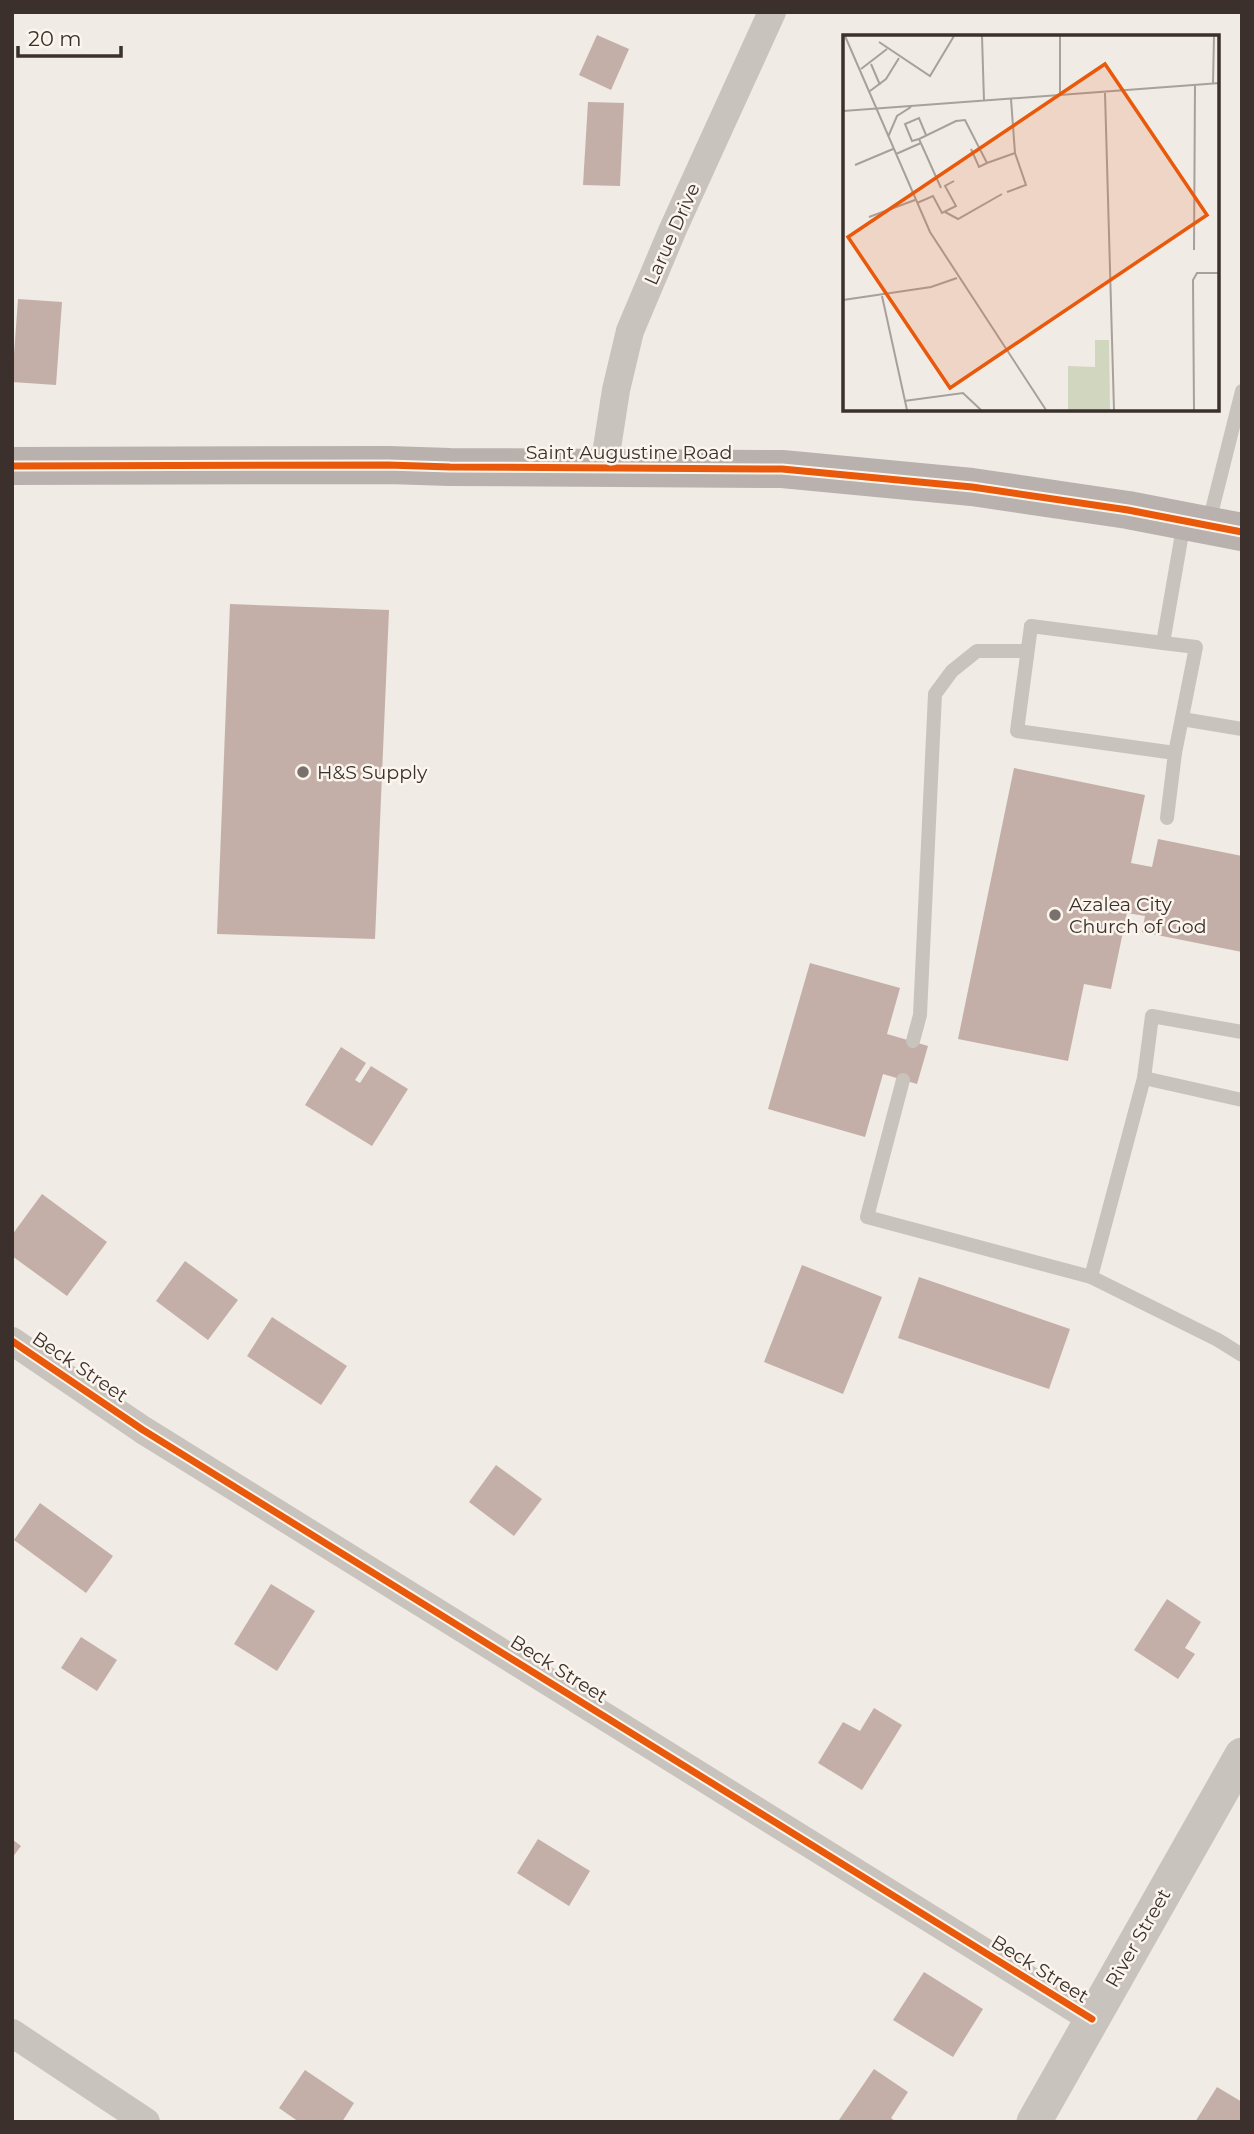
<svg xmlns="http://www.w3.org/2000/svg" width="1254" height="2134" font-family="Montserrat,sans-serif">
  <rect width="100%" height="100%" fill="#f0ebe5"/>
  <!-- building -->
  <g fill="#c3afa7">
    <path d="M 597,35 L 629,49 L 611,90 L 579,75 Z"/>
    <path d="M 588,102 L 624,103 L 620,186 L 583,185 Z"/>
    <path d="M 18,299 L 62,302 L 56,385 L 12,382 Z"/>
    <path d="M 230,604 L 389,610 L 375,939 L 217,934 Z"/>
    <path d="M 1014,768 L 1145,795 L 1131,863 L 1152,867 L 1158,839 L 1242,856 L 1242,952 L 1142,932 L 1145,916 L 1127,913 L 1111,989 L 1084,984 L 1068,1061 L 958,1039 Z"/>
    <path d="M 810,963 L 900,988 L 887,1034 L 928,1046 L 917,1084 L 883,1074 L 865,1137 L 768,1109 Z"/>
    <path d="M 341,1047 L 366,1063 L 355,1080 L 360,1083 L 371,1066 L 408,1089 L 372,1146 L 305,1105 Z"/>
    <path d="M 42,1194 L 107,1242 L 67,1296 L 12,1256 L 12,1235 Z"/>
    <path d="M 185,1261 L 238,1300 L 208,1340 L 156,1301 Z"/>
    <path d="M 802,1265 L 882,1297 L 843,1394 L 764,1362 Z"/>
    <path d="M 919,1277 L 1070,1329 L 1049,1389 L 898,1338 Z"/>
    <path d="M 272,1317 L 347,1366 L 321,1405 L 247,1356 Z"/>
    <path d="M 496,1465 L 542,1499 L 514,1536 L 469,1502 Z"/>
    <path d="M 40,1503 L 113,1556 L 86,1593 L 14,1540 Z"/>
    <path d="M 271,1584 L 315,1611 L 277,1671 L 234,1644 Z"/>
    <path d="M 1167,1599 L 1201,1622 L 1185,1648 L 1195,1654 L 1178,1679 L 1134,1650 Z"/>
    <path d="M 81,1637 L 117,1660 L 97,1691 L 61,1668 Z"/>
    <path d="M 874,1708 L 902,1725 L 862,1790 L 818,1763 L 843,1722 L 860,1731 Z"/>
    <path d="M 12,1839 L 21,1846 L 12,1858 Z"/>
    <path d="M 538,1839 L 590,1871 L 569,1906 L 517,1873 Z"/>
    <path d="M 924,1972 L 983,2009 L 953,2057 L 893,2020 Z"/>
    <path d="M 874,2069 L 908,2092 L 891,2118 L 896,2122 L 842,2122 L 839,2120 Z"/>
    <path d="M 305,2070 L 354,2103 L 342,2122 L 299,2122 L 279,2108 Z"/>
    <path d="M 1217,2087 L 1242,2102 L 1242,2122 L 1195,2122 Z"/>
  </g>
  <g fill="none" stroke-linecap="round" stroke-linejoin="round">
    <!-- service -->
    <g stroke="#c9c3be" stroke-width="14">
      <path d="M 1209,522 L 1242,391"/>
      <path d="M 1163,643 L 1196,647 L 1175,753"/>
      <path d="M 1182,719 L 1242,729"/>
      <path d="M 1167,818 L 1175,753 L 1017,731 L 1031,626 L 1163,643 L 1184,522"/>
      <path d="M 913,1041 L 920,1015 L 935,694 L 952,671 L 977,651 L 1027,651"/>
      <path d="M 1144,1078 L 1152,1016 L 1242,1032"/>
      <path d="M 903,1080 L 867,1217 L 1091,1277 L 1218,1340 L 1242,1355"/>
      <path d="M 1091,1277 L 1144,1078 L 1242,1100"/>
    </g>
    <!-- minor -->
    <g stroke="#c9c3be" stroke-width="28">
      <path d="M 604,467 L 616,390 L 630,331 L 673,229 L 772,12"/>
      <path d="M 12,1341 L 143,1430 L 1092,2019"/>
      <path d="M 12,2033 L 146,2122"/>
    </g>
    <!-- tertiary -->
    <path stroke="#c9c3be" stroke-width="35" d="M 1034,2122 L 1242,1755"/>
    <!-- primary -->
    <path stroke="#b8b1ad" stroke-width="38" d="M 12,466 L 388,465 L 450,467 L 782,469 L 972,487 L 1128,510 L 1242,532"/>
    <defs>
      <g id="cycleway">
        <path d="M 12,466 L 388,465 L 450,467 L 782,469 L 972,487 L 1128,510 L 1242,532"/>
        <path d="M 12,1341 L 143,1430 L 1092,2019"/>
      </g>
    </defs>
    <!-- cycleway casing -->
    <use href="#cycleway" stroke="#fbf5ee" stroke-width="11"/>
    <!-- cycleway -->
    <use href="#cycleway" stroke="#e8590c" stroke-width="7"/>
  </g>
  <!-- markers -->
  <g fill="#7a716c" stroke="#fbf5ee" stroke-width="2.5">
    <circle cx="303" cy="772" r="7"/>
    <circle cx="1055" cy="915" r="7"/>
  </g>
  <g text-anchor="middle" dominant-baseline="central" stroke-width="5" stroke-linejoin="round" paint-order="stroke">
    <!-- street labels -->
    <g font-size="19" fill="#3b302b" stroke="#fbf5ee">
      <text transform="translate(672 234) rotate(-66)">Larue Drive</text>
      <text x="629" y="452">Saint Augustine Road</text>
      <text transform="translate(80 1367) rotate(34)">Beck Street</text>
      <text transform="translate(559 1669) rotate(32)">Beck Street</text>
      <text transform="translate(1138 1938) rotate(-60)">River Street</text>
      <text transform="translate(1040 1969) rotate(32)">Beck Street</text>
    </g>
    <!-- poi labels -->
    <g font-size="19" fill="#3b302b" stroke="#fbf5ee" text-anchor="start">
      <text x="317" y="772">H&amp;S Supply</text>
      <text x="1069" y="904">Azalea City<tspan x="1069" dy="22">Church of God</tspan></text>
    </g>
  </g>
  <!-- overview -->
  <g transform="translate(843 35)">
    <rect width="376" height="376" fill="#f0ebe5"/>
    <path d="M 252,305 L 266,305 L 267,375 L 225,375 L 225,331 L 252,332 Z" fill="#d1d6bf"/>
    <path fill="none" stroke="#a8a09b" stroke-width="2" d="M 2,1 L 87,197 L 203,375M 139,1 L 141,66M 36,7 L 87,41 L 111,1M 28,29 L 37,50M 18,34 L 44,14M 370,49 L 371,1M 27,56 L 43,44 L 56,23M 262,58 L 271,375M 217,61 L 217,1M 0,76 L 377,48M 45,102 L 54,81 L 68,72M 76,104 L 69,106 L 62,89 L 76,83 L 83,100M 128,114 L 136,132 L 144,128M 53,119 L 78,108M 12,130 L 50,114M 98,153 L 76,104 L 113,86 L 122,85 L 144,128 L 172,118M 164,157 L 183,150 L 172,118 L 168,64M 74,168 L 90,161 L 99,178 L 113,171 L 102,151 L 111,146M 102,177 L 115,184 L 159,159M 26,182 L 72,165M 351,215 L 352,50M 39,261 L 64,375M 0,265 L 88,252 L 114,243M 61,366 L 120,358 L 138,375M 351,375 L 350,245 L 354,238 L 377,238"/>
    <path fill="#e8590c" fill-opacity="0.15" stroke="#e8590c" stroke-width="3.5" d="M 262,29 L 364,180 L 107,353 L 5,202 Z"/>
    <rect width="376" height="376" fill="none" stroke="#3b302b" stroke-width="3.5"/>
  </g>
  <!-- border -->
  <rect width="1254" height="2134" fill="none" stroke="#3b302b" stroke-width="28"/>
  <!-- scale -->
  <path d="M18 46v10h103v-10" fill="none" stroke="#3b302b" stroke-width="3.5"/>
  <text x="28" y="46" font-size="21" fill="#3b302b" stroke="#fbf5ee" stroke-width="5" paint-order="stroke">20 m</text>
</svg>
